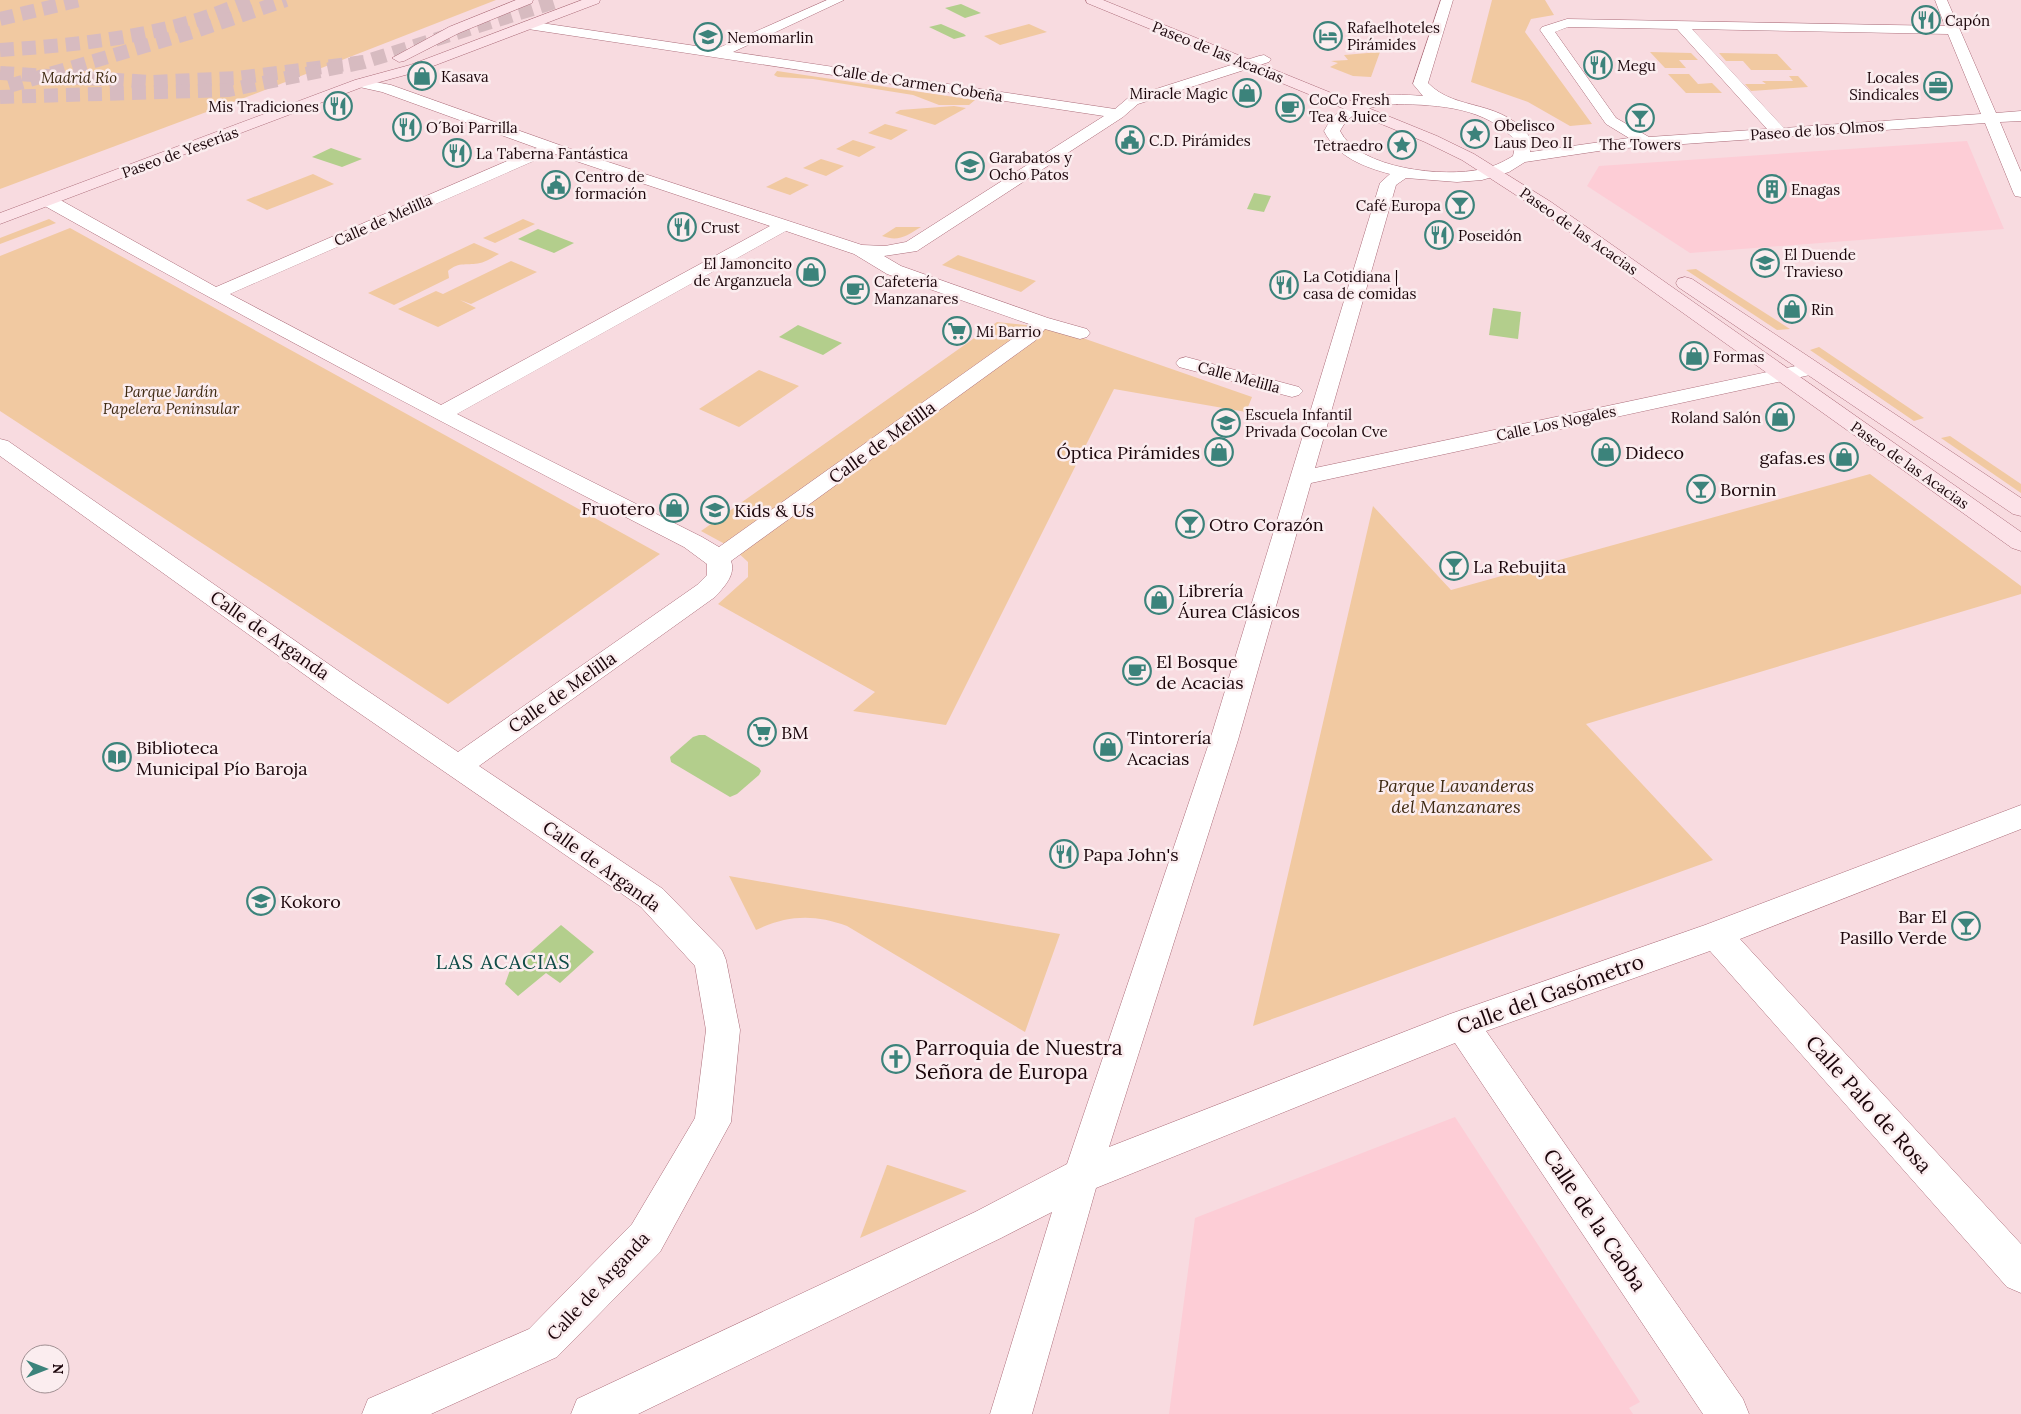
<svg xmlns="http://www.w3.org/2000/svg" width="2021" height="1414" font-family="Lora,serif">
  <rect width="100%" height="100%" fill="#f8dbe0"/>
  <!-- built -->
  <g fill="#fdcdd6">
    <path d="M 1967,141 L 2004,229 L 1690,253 L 1587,186 L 1599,166 Z"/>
    <path d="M 1455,1117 L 1640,1402 L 1629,1408 L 1633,1414 L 1169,1414 L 1195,1218 Z"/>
  </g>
  <!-- green -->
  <g fill="#f1c9a1">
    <path d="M 0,0 L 496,0 L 252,95 L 0,189 Z"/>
    <path d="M 1492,0 L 1545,0 L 1554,15 L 1531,19 L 1525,32 L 1592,124 L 1570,126 L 1528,102 L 1471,82 Z"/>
    <path d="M 1029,24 L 1047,32 L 1000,45 L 984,36 Z"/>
    <path d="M 1380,52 L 1371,77 L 1353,76 L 1330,67 L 1338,63 L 1331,61 L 1348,60 L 1344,55 Z"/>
    <path d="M 1650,52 L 1691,53 L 1698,60 L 1679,60 L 1686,68 L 1665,68 Z"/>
    <path d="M 1719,53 L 1777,54 L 1792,70 L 1751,70 L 1743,61 L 1726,61 Z"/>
    <path d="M 777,71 L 975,100 L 969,105 L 939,105 L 913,95 L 813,79 L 778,77 L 774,75 Z"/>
    <path d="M 1668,74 L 1689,74 L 1698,84 L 1712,83 L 1722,93 L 1686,93 Z"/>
    <path d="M 1789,76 L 1798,76 L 1808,87 L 1751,91 L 1745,84 L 1766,84 L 1762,81 L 1793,81 Z"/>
    <path d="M 954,106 L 966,108 L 935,125 L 895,113 L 900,110 Z"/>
    <path d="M 885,124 L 908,130 L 891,140 L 868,133 Z"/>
    <path d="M 853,140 L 876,147 L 859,157 L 836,149 Z"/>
    <path d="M 821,159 L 844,166 L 826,176 L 803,168 Z"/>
    <path d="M 313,174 L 334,184 L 267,210 L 246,200 Z"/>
    <path d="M 786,177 L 809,185 L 790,195 L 766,187 Z"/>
    <path d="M 49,219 L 56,223 L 0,244 L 0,238 Z"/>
    <path d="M 523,219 L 535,224 L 495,243 L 483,238 Z"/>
    <path d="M 896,227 L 921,227 C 906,236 899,242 882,236 Z"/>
    <path d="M 70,228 L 660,554 L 448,704 L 0,411 L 0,256 Z"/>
    <path d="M 474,243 L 499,254 C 493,257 486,262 480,263 C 468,266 459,261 448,271 L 449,278 L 394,305 L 368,293 Z"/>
    <path d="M 958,255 L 1036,281 L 1021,292 L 942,265 Z"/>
    <path d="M 511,261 L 537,272 L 471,304 L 460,300 L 476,308 L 438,327 L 398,309 L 436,291 L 443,294 Z"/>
    <path d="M 1696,269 L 1790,329 L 1777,330 L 1686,270 Z"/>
    <path d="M 997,322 L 1054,328 L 1252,397 L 1246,412 L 1114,389 L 946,725 L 853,711 L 875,692 L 718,604 L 748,577 L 748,562 L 734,549 L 701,531 Z"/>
    <path d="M 1819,347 L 1924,418 L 1914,421 L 1810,350 Z"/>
    <path d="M 759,370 L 799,386 L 739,427 L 699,409 Z"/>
    <path d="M 1950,436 L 2021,484 L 2021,493 L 1941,438 Z"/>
    <path d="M 1870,474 L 2021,586 L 2021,594 L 1586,724 L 1713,860 L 1253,1026 L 1373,506 L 1451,590 Z"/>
    <path d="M 729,876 L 1060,934 L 1025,1032 L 847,926 C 814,914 788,915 756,930 Z"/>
    <path d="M 887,1165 L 888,1165 L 967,1191 L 860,1238 Z"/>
  </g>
  <!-- water -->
  <g fill="#b3ce8c">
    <path d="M 961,4 L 981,13 L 965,18 L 945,8 Z"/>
    <path d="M 941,24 L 964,34 L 966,36 L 954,39 L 929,27 Z"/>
    <path d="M 331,148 L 362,159 L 342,167 L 312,157 Z"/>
    <path d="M 1254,193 L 1271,196 L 1264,212 L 1247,209 Z"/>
    <path d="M 538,229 L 574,243 L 554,253 L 518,239 Z"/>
    <path d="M 1493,308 L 1521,312 L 1518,339 L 1489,335 Z"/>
    <path d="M 798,325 L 842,343 L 823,355 L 779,337 Z"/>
    <path d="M 699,735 L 705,735 L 759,768 L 761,771 L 759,775 L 737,794 L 730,797 L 671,762 L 670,757 L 693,737 Z"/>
    <path d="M 561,925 L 594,952 L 560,983 L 546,973 L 518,996 L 505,984 L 510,970 Z"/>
  </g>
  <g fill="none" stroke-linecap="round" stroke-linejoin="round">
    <!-- primary-tunnel -->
    <g stroke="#d7bbc0" stroke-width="14" stroke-dasharray="14 8" stroke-linecap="butt">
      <path d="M 0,50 C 63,46 126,40 187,23 C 209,17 230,8 252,0"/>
      <path d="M 0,73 L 151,82 L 237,78 L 364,62 L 561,0"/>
    </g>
    <!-- highway-tunnel -->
    <g stroke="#d7bbc0" stroke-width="14" stroke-dasharray="14 8" stroke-linecap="butt">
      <path d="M 0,19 L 80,0"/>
      <path d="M 9,86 L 196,31 L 286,0"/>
      <path d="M 0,97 L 229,90 L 364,62"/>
    </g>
    <defs>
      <g id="street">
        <path d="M 827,0 L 844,0 L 733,52 L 1115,109 L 1128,98 L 1259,56 L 1264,55 L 1271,59 L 1269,62 L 1138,104 L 1123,117 L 917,251 L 884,256 L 901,266 L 1048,318 L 1087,329 L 1090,333 L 1087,337 L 1080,339 L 1045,329 L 1036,340 L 731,561 C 736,575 724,587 715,597 L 479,766 L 663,889 L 722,950 L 726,960 L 740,1030 L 731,1122 L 660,1252 L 557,1357 L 431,1414 L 362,1414 L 368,1399 L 529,1329 L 632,1224 L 695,1118 L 706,1030 L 695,966 L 641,907 L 333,695 L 0,456 L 0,439 L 8,441 L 353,681 L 458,752 L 697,585 L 707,575 L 707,564 L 684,547 C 469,437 254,324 43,205 L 40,201 L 43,197 L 55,197 L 216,287 L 537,148 L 382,92 L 355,86 L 353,83 L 360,79 L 391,85 L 596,158 L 862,245 L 885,246 L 906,242 L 1104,116 L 528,29 L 521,25 L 528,21 L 716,49 ZM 552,153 L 770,226 L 441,405 L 230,294 ZM 786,231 L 854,254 L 887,274 L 1029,324 L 1022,332 L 719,547 L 702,537 L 457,414 Z"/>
        <path d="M 1441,0 L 1453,0 L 1428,83 C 1457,113 1502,97 1532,140 L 1530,152 L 1629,138 L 1606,124 L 1540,30 L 1542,27 L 1567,19 L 1945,26 L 1935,0 L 1947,0 L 1996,113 L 2021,111 L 2021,121 L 2000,122 L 2021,172 L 2021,197 L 2015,196 L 2013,192 L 1985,123 L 1612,149 L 1525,162 L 1509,172 L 1482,180 L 1457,182 L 1406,178 L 1396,185 L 1315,468 L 1810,363 L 1817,365 L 1820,369 L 1817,373 L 1810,375 L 1311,483 L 1238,740 L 1109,1147 L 1450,1014 L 1705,925 L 2021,805 L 2021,829 L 1740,939 L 2021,1244 L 2021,1293 L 2007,1287 L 1710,951 L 1486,1031 L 1743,1399 L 1749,1414 L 1703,1414 L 1455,1043 L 1096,1188 L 1032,1414 L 990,1414 L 1052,1212 L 1001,1238 L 638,1414 L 571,1414 L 577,1399 L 975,1212 L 1067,1164 L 1210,740 L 1380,183 L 1390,174 C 1364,167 1337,157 1324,131 C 1344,93 1385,93 1423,96 L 1413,84 ZM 1568,27 L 1677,29 L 1767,129 L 1649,137 L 1616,118 L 1555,32 ZM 1692,29 L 1948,34 L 1981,114 L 1784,128 ZM 1397,104 C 1440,105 1485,107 1516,141 L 1513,156 C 1503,162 1493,167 1482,169 C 1444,178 1359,169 1340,131 C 1352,108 1374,106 1397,104 Z"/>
        <path d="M 1186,357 L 1299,387 L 1303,391 L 1299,395 L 1292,397 L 1179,367 L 1176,363 L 1179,359 Z"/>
      </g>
      <g id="secondary">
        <path d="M 516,0 L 533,0 L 532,3 L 459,33 L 404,61 L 399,62 L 392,58 L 449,27 Z"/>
        <path d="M 582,0 L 600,0 L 599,3 L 420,71 L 365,86 L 0,224 L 0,213 L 355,80 L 410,65 Z"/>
        <path d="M 1086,0 L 1103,0 L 1437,136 L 1474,154 L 1551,202 L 2021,532 L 2021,551 L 2012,548 L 1539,210 L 1462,160 L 1425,142 L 1087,3 Z"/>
        <path d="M 1685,277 L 1692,279 L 2021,498 L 2021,516 L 2013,514 L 1678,287 L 1676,283 L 1678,279 Z"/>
      </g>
    </defs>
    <!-- street casing -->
    <use href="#street" stroke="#ac6d7a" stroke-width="1"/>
    <!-- secondary casing -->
    <use href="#secondary" stroke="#ac6d7a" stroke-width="1"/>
    <!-- street -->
    <use href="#street" fill="#fff" fill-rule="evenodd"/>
    <!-- secondary -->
    <use href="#secondary" fill="#fce2e8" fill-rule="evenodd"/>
  </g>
  <!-- icons -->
  <defs>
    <symbol id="restaurant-ring" viewBox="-11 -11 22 22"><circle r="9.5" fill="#fbedef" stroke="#3c837b" stroke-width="1.5"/><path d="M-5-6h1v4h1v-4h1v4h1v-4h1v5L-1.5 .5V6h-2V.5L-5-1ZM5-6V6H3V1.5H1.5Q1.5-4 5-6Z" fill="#3c837b"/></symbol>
    <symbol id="hotel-ring" viewBox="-11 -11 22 22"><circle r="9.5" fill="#fbedef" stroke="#3c837b" stroke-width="1.5"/><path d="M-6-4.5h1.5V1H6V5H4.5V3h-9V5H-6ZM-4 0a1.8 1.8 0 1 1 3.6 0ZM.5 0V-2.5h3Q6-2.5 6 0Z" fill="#3c837b"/></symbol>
    <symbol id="school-ring" viewBox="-11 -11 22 22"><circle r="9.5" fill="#fbedef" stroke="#3c837b" stroke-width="1.5"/><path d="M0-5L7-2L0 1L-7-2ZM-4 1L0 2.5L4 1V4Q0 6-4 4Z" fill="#3c837b"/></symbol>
    <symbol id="shop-ring" viewBox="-11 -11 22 22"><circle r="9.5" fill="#fbedef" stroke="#3c837b" stroke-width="1.5"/><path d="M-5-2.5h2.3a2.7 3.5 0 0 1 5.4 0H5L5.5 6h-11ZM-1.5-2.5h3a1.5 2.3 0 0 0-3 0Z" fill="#3c837b"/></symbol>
    <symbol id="office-ring" viewBox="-11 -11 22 22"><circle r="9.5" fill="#fbedef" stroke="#3c837b" stroke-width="1.5"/><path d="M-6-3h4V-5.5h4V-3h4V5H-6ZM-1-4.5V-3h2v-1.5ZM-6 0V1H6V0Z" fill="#3c837b"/></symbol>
    <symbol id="cafe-ring" viewBox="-11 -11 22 22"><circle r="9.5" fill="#fbedef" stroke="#3c837b" stroke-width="1.5"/><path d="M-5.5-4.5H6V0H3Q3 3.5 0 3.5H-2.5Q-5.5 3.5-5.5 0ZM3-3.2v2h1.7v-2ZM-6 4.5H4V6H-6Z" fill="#3c837b"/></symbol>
    <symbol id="bar-ring" viewBox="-11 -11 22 22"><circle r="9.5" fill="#fbedef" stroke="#3c837b" stroke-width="1.5"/><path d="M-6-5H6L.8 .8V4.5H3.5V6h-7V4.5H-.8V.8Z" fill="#3c837b"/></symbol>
    <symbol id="sight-ring" viewBox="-11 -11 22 22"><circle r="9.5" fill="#fbedef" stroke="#3c837b" stroke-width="1.5"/><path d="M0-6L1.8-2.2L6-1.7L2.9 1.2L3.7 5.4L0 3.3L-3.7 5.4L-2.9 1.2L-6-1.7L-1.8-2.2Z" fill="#3c837b"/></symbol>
    <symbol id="civic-ring" viewBox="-11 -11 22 22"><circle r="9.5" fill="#fbedef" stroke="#3c837b" stroke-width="1.5"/><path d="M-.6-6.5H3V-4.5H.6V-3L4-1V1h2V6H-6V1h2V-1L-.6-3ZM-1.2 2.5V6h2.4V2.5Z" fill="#3c837b"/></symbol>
    <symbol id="building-ring" viewBox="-11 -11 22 22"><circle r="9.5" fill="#fbedef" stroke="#3c837b" stroke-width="1.5"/><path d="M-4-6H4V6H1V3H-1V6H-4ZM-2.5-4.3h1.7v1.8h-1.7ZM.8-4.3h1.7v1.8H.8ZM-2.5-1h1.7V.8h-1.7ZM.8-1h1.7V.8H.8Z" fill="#3c837b"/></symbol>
    <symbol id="supermarket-ring" viewBox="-11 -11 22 22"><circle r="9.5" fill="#fbedef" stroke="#3c837b" stroke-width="1.5"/><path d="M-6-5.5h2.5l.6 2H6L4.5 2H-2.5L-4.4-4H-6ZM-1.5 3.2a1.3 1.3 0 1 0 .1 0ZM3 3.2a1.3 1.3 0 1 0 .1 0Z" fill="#3c837b"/></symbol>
    <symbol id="library-ring" viewBox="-11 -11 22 22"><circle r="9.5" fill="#fbedef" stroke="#3c837b" stroke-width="1.5"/><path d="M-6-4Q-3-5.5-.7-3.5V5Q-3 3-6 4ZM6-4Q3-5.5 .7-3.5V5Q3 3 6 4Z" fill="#3c837b"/></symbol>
    <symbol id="church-ring" viewBox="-11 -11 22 22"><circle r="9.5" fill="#fbedef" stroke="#3c837b" stroke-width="1.5"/><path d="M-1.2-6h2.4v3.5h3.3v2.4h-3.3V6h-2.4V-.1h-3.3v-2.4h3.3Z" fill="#3c837b"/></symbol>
  </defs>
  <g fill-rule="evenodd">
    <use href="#restaurant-ring" x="1910" y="4" width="32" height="32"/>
    <use href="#hotel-ring" x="1312" y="20" width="32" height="32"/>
    <use href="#school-ring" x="692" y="21" width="32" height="32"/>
    <use href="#restaurant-ring" x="1582" y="49" width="32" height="32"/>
    <use href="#shop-ring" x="406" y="60" width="32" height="32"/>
    <use href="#office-ring" x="1922" y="70" width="32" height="32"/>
    <use href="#shop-ring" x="1231" y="77" width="32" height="32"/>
    <use href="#restaurant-ring" x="322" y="90" width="32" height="32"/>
    <use href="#cafe-ring" x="1274" y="92" width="32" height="32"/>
    <use href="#bar-ring" x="1624" y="102" width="32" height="32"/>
    <use href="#restaurant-ring" x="391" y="111" width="32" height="32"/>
    <use href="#sight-ring" x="1459" y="118" width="32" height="32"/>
    <use href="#civic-ring" x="1114" y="124" width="32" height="32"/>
    <use href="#sight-ring" x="1386" y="129" width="32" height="32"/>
    <use href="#restaurant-ring" x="441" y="137" width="32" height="32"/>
    <use href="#school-ring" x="954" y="150" width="32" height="32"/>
    <use href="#civic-ring" x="540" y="169" width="32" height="32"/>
    <use href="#building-ring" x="1756" y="173" width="32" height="32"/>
    <use href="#bar-ring" x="1444" y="189" width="32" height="32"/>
    <use href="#restaurant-ring" x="666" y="211" width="32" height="32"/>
    <use href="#restaurant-ring" x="1423" y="219" width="32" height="32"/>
    <use href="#school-ring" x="1749" y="247" width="32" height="32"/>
    <use href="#shop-ring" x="795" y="256" width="32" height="32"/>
    <use href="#restaurant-ring" x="1268" y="269" width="32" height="32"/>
    <use href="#cafe-ring" x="839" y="274" width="32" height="32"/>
    <use href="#shop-ring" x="1776" y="293" width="32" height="32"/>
    <use href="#supermarket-ring" x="941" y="315" width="32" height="32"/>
    <use href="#shop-ring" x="1678" y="340" width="32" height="32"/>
    <use href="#shop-ring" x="1764" y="401" width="32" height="32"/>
    <use href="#school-ring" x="1210" y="407" width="32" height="32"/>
    <use href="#shop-ring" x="1203" y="436" width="32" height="32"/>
    <use href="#shop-ring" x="1590" y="436" width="32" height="32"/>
    <use href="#shop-ring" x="1828" y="441" width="32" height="32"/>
    <use href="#bar-ring" x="1685" y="473" width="32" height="32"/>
    <use href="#shop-ring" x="658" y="492" width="32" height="32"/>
    <use href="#school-ring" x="699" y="494" width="32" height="32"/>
    <use href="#bar-ring" x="1174" y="508" width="32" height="32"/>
    <use href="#bar-ring" x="1438" y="550" width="32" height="32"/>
    <use href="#shop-ring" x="1143" y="584" width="32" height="32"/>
    <use href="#cafe-ring" x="1121" y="655" width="32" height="32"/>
    <use href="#supermarket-ring" x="746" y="716" width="32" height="32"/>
    <use href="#shop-ring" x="1092" y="731" width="32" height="32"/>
    <use href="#library-ring" x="101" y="741" width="32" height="32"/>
    <use href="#restaurant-ring" x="1048" y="838" width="32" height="32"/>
    <use href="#school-ring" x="245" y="885" width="32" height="32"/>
    <use href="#bar-ring" x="1950" y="910" width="32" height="32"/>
    <use href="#church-ring" x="880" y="1043" width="32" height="32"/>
  </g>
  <g text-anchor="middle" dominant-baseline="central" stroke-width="5" stroke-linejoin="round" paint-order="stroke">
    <!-- far-poi labels -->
    <g font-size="15" fill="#1b050a" stroke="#fbedef" text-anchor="start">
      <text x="1945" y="20">Capón</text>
      <text x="1347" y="27">Rafaelhoteles<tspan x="1347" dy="17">Pirámides</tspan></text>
      <text x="727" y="37">Nemomarlin</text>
      <text x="1617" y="65">Megu</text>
      <text x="441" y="76">Kasava</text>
      <text x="1919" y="77" text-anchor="end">Locales<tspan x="1919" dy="17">Sindicales</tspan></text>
      <text x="1228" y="93" text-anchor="end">Miracle Magic</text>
      <text x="1309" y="99">CoCo Fresh<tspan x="1309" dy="17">Tea &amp; Juice</tspan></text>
      <text x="319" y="106" text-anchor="end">Mis Tradiciones</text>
      <text x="1494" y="125">Obelisco<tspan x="1494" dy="17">Laus Deo II</tspan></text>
      <text x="426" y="127">O´Boi Parrilla</text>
      <text x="1149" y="140">C.D. Pirámides</text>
      <text x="1640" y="144" text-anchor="middle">The Towers</text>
      <text x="1383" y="145" text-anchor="end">Tetraedro</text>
      <text x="476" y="153">La Taberna Fantástica</text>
      <text x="989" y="157">Garabatos y<tspan x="989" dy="17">Ocho Patos</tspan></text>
      <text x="575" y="176">Centro de<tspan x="575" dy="17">formación</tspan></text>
      <text x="1791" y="189">Enagas</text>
      <text x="1441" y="205" text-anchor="end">Café Europa</text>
      <text x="701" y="227">Crust</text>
      <text x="1458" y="235">Poseidón</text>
      <text x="1784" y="254">El Duende<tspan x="1784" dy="17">Travieso</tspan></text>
      <text x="792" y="263" text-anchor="end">El Jamoncito<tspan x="792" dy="17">de Arganzuela</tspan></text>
      <text x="1303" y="276">La Cotidiana |<tspan x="1303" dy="17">casa de comidas</tspan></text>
      <text x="874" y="281">Cafetería<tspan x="874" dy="17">Manzanares</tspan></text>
      <text x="1811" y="309">Rin</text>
      <text x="976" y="331">Mi Barrio</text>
      <text x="1713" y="356">Formas</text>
      <text x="1245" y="414">Escuela Infantil<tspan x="1245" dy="17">Privada Cocolan Cve</tspan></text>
      <text x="1761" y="417" text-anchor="end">Roland Salón</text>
    </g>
    <!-- far-street labels -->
    <g font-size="15" fill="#1b050a" stroke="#fbedef">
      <text transform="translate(1218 52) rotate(22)">Paseo de las Acacias</text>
      <text transform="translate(918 83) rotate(9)">Calle de Carmen Cobeña</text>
      <text transform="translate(1817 130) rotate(-4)">Paseo de los Olmos</text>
      <text transform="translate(180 152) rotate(-20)">Paseo de Yeserías</text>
      <text transform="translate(383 220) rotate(-24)">Calle de Melilla</text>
      <text transform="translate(1579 231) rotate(35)">Paseo de las Acacias</text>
      <text transform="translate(1239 377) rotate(15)">Calle Melilla</text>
      <text transform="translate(1556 423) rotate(-12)">Calle Los Nogales</text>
      <text transform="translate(1910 465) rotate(35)">Paseo de las Acacias</text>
    </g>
    <!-- far-park labels -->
    <g font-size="15" font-style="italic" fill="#3e2911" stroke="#fbedef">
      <text x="79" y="77">Madrid Río</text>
      <text x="171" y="391">Parque Jardín<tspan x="171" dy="17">Papelera Peninsular</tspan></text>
    </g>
    <!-- street labels -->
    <g font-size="18" fill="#1b050a" stroke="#fbedef">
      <text transform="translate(882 442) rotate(-36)">Calle de Melilla</text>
      <text transform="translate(270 635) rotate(35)">Calle de Arganda</text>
      <text transform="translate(562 692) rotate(-35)">Calle de Melilla</text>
      <text transform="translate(602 866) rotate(36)">Calle de Arganda</text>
      <text transform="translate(598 1286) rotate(-47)">Calle de Arganda</text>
    </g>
    <!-- poi labels -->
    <g font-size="18" fill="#1b050a" stroke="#fbedef" text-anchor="start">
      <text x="1200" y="452" text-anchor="end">Óptica Pirámides</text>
      <text x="1625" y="452">Dideco</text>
      <text x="1825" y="457" text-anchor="end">gafas.es</text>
      <text x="1720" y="489">Bornin</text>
      <text x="655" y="508" text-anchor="end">Fruotero</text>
      <text x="734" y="510">Kids &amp; Us</text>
      <text x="1209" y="524">Otro Corazón</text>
      <text x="1473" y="566">La Rebujita</text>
      <text x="1178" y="590">Librería<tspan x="1178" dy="21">Áurea Clásicos</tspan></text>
      <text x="1156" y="661">El Bosque<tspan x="1156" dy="21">de Acacias</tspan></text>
      <text x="781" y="732">BM</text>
      <text x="1127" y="737">Tintorería<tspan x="1127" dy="21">Acacias</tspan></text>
      <text x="136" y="747">Biblioteca<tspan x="136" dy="21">Municipal Pío Baroja</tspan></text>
      <text x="1083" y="854">Papa John's</text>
      <text x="280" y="901">Kokoro</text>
      <text x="1947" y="916" text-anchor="end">Bar El<tspan x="1947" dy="21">Pasillo Verde</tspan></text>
    </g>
    <!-- park labels -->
    <g font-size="18" font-style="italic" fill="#3e2911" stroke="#fbedef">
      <text x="1456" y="785">Parque Lavanderas<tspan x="1456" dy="21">del Manzanares</tspan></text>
    </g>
    <!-- quarter labels -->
    <g font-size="20" letter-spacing="1" fill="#104c47" stroke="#fbedef">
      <text x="503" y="961">LAS ACACIAS</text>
    </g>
    <!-- near-street labels -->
    <g font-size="21" fill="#1b050a" stroke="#fbedef">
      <text transform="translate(1550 994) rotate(-20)">Calle del Gasómetro</text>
      <text transform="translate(1869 1104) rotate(48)">Calle Palo de Rosa</text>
      <text transform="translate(1595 1220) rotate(56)">Calle de la Caoba</text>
    </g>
    <!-- near-poi labels -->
    <g font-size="21" fill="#1b050a" stroke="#fbedef" text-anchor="start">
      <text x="915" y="1047">Parroquia de Nuestra<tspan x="915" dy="24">Señora de Europa</tspan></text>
    </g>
  </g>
  <!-- north arrow -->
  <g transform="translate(45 1369) rotate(90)"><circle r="24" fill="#fbedef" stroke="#a19093"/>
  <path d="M0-4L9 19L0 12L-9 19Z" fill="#3c837b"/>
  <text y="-8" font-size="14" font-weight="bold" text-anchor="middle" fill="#1b050a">N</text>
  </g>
</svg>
